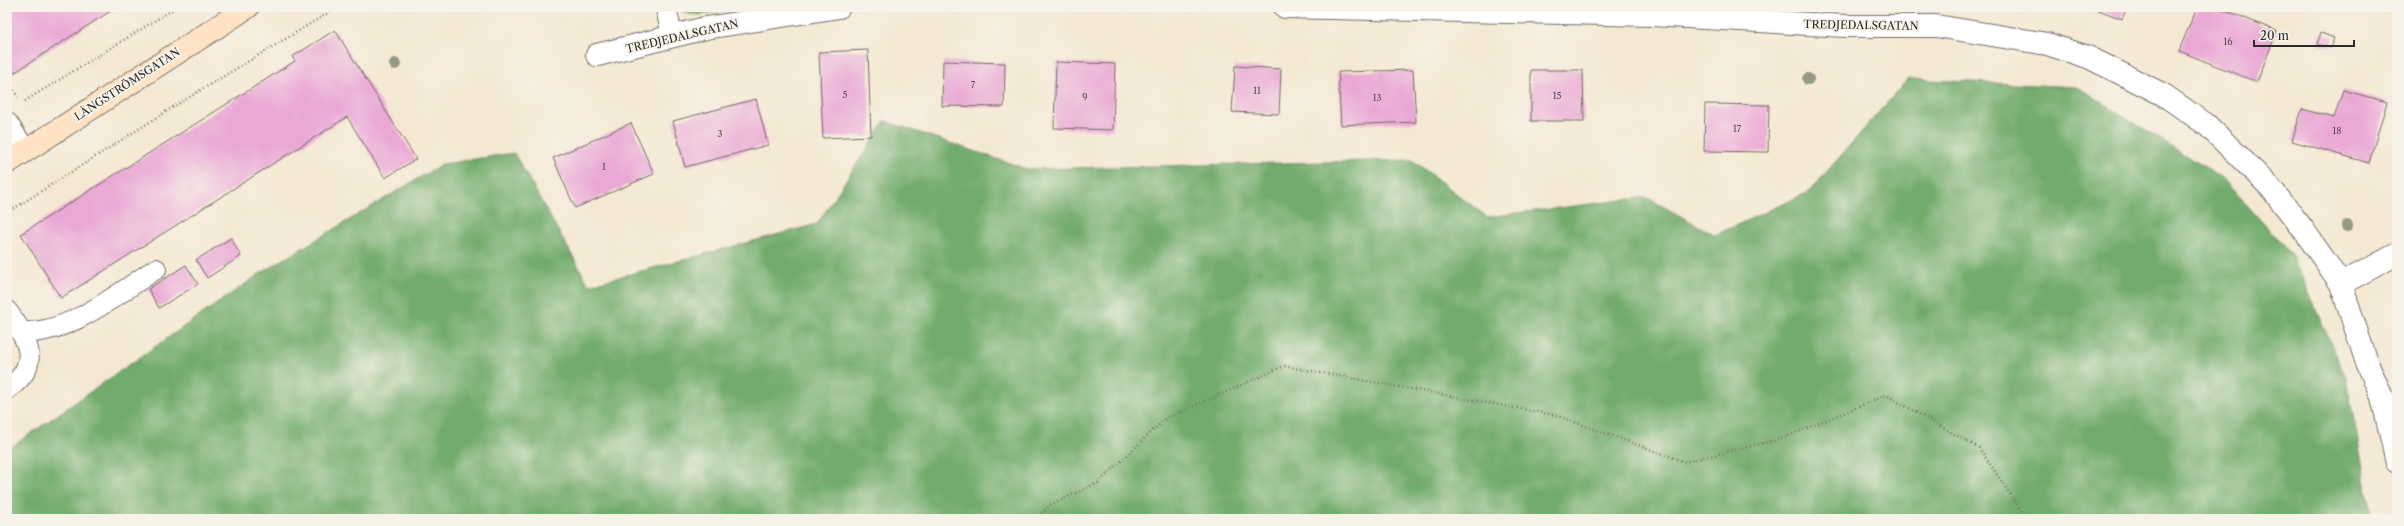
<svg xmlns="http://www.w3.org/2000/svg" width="2404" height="526" font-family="'Libre Caslon Text',serif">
  <rect width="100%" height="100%" fill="#f7f3e8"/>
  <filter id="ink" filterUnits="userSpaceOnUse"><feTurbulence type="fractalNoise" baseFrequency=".025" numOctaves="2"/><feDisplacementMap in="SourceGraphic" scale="8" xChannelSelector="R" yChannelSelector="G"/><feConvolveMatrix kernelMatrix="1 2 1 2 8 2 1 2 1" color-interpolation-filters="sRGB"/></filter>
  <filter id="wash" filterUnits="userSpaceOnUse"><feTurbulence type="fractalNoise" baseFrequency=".012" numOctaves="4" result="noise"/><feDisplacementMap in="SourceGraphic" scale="16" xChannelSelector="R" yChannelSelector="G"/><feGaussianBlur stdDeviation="0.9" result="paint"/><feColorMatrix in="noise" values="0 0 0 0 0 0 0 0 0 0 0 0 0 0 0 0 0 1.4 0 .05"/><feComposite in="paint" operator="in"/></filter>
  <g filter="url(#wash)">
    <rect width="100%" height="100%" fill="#f4e8d2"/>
    <!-- green -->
    <path fill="#8dc87c" stroke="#5c7a54" d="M 678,7 L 732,7 C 715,11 691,22 678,7 Z"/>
    <!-- forest -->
    <path fill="#72ac6c" stroke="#4e6c4c" d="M 1908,79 L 2077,87 L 2224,179 L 2293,257 L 2346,378 L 2371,510 L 2370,519 L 7,519 L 7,450 L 261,273 L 442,164 L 514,153 L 589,285 L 817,224 L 885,121 L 1027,169 L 1412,160 L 1487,217 L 1646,197 L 1715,235 L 1809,192 Z"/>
    <g id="blocks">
      <!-- building -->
      <g fill="#eaa8d5">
        <path d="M 7,7 L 117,7 L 9,76 L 7,73 Z"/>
        <path d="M 2091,7 L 2127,7 L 2122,19 Z"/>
        <path d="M 2197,7 L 2217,7 L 2277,31 L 2257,82 L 2179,51 Z"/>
        <path d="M 335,30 L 416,159 L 385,178 L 347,117 L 61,298 L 21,234 L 295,61 L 292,57 Z"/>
        <path d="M 2321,33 L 2334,38 L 2330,48 L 2317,44 Z"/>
        <path d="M 868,50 L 871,136 L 823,138 L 819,52 Z"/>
        <path d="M 943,61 L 1005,63 L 1004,107 L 942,106 Z"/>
        <path d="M 1056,62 L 1115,64 L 1113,130 L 1054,128 Z"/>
        <path d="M 1235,66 L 1281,69 L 1279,114 L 1232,112 Z"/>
        <path d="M 1413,70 L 1416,122 L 1341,125 L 1338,72 Z"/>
        <path d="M 1531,70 L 1583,70 L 1584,121 L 1531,121 Z"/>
        <path d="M 2343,90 L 2387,102 L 2369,163 L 2292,141 L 2302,109 L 2334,118 Z"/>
        <path d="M 756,99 L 768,145 L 685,167 L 673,121 Z"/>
        <path d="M 1705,104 L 1769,105 L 1768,152 L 1704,151 Z"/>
        <path d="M 631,123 L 654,174 L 575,208 L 553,158 Z"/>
        <path d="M 231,238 L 241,256 L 207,278 L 196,260 Z"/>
        <path d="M 186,265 L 198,284 L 159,308 L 148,289 Z"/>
      </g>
    </g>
  </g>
  <g filter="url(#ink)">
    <use href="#blocks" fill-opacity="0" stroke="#716d65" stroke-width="1"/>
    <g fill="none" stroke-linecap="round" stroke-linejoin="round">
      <defs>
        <g id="lane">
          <path d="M 666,7 L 672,37"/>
          <path d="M 7,311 C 28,339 43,365 7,389"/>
          <path d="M 22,332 C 69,335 118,293 156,269"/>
        </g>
        <g id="street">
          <path d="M 1285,7 L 1651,15 L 1845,26 L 1936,26 L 2047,44 L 2088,57 L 2164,95 L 2207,125 L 2270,187 L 2303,229 L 2341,284 L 2366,360 L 2382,397 L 2397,462"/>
          <path d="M 597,55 L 706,28 L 839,7"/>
          <path d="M 7,124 L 25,151"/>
          <path d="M 2341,284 L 2397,254"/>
        </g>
        <path id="secondary" d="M 7,163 L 248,7"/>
      </defs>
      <!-- lane casing -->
      <use href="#lane" stroke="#716d65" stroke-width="22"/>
      <!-- street casing -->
      <use href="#street" stroke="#716d65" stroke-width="24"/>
      <!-- secondary casing -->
      <use href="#secondary" stroke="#716d65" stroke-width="24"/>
      <!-- path -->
      <g stroke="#716d65" stroke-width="2.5" stroke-dasharray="1 3" stroke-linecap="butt">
        <path d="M 7,80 L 18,97"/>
        <path d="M 25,101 L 177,7"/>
        <path d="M 7,213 L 178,104 L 338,7"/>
        <path d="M 1036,519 L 1050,505 L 1098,483 L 1165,419 L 1284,366 L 1555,415 L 1685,462 L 1784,438 L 1886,395 L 1979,448 L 2027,519"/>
      </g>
      <!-- lane -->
      <use href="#lane" stroke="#fff" stroke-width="20"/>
      <!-- street -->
      <use href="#street" stroke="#fff" stroke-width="22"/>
      <!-- secondary -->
      <use href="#secondary" stroke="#fee4c5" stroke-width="22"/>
    </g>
    <!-- trees -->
    <g fill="#959a83">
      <circle cx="395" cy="64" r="6"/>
      <circle cx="1808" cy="79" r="6"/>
      <circle cx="2347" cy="226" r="6"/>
    </g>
  </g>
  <g text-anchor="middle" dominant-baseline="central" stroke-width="4" stroke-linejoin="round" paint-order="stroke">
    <!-- number labels -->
    <g font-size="9" fill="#5b4a56">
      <text x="2228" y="41">16</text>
      <text x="973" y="84">7</text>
      <text x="1257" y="90">11</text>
      <text x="845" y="94">5</text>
      <text x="1557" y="95">15</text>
      <text x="1085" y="96">9</text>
      <text x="1377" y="97">13</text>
      <text x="1737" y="128">17</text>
      <text x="2337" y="130">18</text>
      <text x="720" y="133">3</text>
      <text x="604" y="166">1</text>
    </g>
    <!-- street labels -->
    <g font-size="11" fill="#2b2b2b" stroke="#f7f3e8">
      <text transform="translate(1861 25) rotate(1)">TREDJEDALSGATAN</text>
      <text transform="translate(682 36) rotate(-13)">TREDJEDALSGATAN</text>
      <text transform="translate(127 84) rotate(-33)">LÅNGSTRÖMSGATAN</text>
    </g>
  </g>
  <!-- margin -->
  <rect width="2404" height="526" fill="none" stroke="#f7f3e8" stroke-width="24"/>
  <!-- scale -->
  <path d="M2254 40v6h100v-6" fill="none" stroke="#2b2b2b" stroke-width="2"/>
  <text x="2260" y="40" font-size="12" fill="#2b2b2b" stroke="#f7f3e8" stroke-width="3" paint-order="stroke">20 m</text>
</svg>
